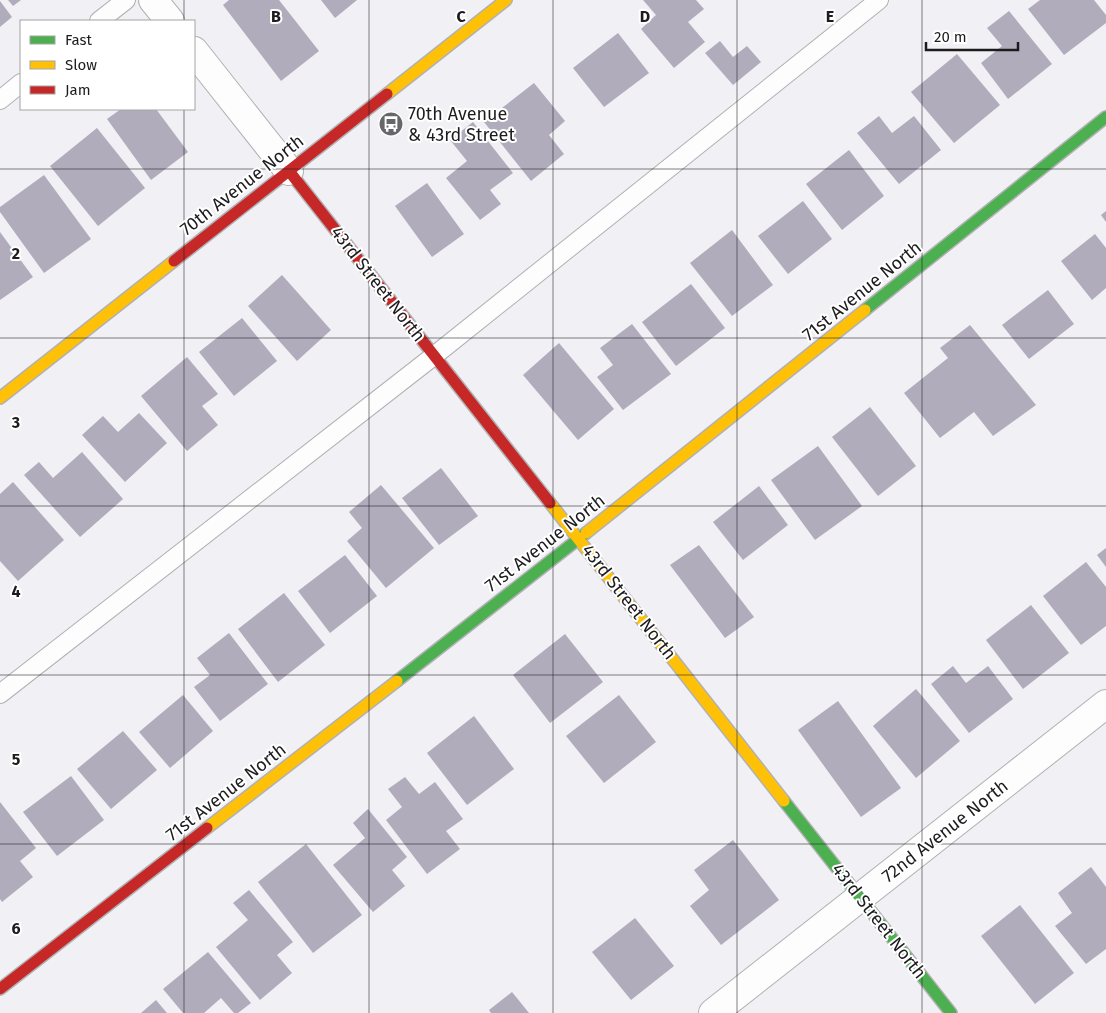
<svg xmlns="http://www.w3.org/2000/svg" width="1106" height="1013" font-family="'Fira Sans',sans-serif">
  <rect width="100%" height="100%" fill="#f1f0f4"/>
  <!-- building -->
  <g fill="#b1acbc">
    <path d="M 8,0 L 21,0 L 13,6 Z"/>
    <path d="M 229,0 L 279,0 L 319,51 L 281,81 L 223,5 Z"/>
    <path d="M 321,0 L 357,0 L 335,18 Z"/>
    <path d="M 643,0 L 696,0 L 704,9 L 688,22 L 705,42 L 674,68 L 641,29 L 656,15 Z"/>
    <path d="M 1040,0 L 1094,0 L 1106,15 L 1106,23 L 1064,55 L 1028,9 Z"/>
    <path d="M 0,1 L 12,17 L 0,27 Z"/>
    <path d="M 1009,11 L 1052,64 L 1008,99 L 981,63 L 1002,46 L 987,28 Z"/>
    <path d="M 618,33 L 649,73 L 604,107 L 573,68 Z"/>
    <path d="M 720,41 L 733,57 L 747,46 L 761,62 L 733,85 L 705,53 Z"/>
    <path d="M 957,54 L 1000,105 L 954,143 L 911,92 Z"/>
    <path d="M 534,83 L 565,121 L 549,135 L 564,154 L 531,181 L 484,122 Z"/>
    <path d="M 121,109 L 156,109 L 188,152 L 151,180 L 107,119 Z"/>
    <path d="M 879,116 L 892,133 L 914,116 L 941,150 L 899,184 L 857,133 Z"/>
    <path d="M 473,122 L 513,173 L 490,190 L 501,204 L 480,220 L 446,178 L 467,161 L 450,140 Z"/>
    <path d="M 97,128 L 145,188 L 98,226 L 50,166 Z"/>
    <path d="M 849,150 L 884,196 L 842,230 L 806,184 Z"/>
    <path d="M 44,175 L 91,239 L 44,273 L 0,212 L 0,207 Z"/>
    <path d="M 427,183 L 464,234 L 432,257 L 395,206 Z"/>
    <path d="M 803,201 L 832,239 L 788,274 L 758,236 Z"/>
    <path d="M 1106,211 L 1106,222 L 1101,215 Z"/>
    <path d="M 732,230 L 773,285 L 732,316 L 690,263 Z"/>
    <path d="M 0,232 L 33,277 L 0,300 Z"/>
    <path d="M 1095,234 L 1106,248 L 1106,288 L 1092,300 L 1061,261 Z"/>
    <path d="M 282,275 L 331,330 L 297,361 L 248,306 Z"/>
    <path d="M 691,284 L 725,328 L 676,366 L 642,322 Z"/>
    <path d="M 1048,290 L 1074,324 L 1029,359 L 1002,325 Z"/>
    <path d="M 242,318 L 277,361 L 234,396 L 199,352 Z"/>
    <path d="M 632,324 L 671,374 L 623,410 L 597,377 L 613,365 L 600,348 Z"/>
    <path d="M 970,325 L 1036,405 L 993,436 L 974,412 L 940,438 L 904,393 L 948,358 L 940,348 Z"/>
    <path d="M 559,343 L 614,409 L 578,440 L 523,375 Z"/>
    <path d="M 187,357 L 218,394 L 202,406 L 218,425 L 187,451 L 141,396 Z"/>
    <path d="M 870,407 L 916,466 L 878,496 L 832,437 Z"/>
    <path d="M 139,413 L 167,443 L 125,482 L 82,435 L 103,416 L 118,432 Z"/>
    <path d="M 818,446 L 862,506 L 815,540 L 771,480 Z"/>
    <path d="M 82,452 L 123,499 L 80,537 L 24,475 L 39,462 L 53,478 Z"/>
    <path d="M 441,468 L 478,516 L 439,545 L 402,498 Z"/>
    <path d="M 13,482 L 64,540 L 18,581 L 0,561 L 0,494 Z"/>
    <path d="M 381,485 L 434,548 L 386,588 L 347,541 L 362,528 L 349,512 Z"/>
    <path d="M 759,486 L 788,525 L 743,560 L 713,522 Z"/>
    <path d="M 699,545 L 754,617 L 725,638 L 670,565 Z"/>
    <path d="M 1106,548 L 1106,567 L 1097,555 Z"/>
    <path d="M 345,555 L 377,596 L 330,633 L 298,591 Z"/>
    <path d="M 1086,562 L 1106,587 L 1106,626 L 1081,645 L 1043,596 Z"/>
    <path d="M 284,593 L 325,645 L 278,682 L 238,629 Z"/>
    <path d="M 1031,605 L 1069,653 L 1023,689 L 986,640 Z"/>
    <path d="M 229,633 L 268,684 L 220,721 L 194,687 L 210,675 L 197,658 Z"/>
    <path d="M 565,634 L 603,682 L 550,723 L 513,675 Z"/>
    <path d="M 953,666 L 966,683 L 988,666 L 1013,699 L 969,733 L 931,684 Z"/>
    <path d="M 916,689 L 960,741 L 916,778 L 873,726 Z"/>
    <path d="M 183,695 L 213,731 L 170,768 L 139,732 Z"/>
    <path d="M 619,695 L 656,742 L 604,783 L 566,736 Z"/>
    <path d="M 838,701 L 901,788 L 861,817 L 798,730 Z"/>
    <path d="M 474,716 L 514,769 L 467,805 L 427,753 Z"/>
    <path d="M 123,731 L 157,770 L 111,809 L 77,769 Z"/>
    <path d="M 71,776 L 104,820 L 57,856 L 23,812 Z"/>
    <path d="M 405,777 L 419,794 L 435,782 L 463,819 L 446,831 L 460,849 L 427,874 L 386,820 L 402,807 L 388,789 Z"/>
    <path d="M 0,802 L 36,848 L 20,861 L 33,877 L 2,902 L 0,899 Z"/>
    <path d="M 368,809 L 407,857 L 392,870 L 405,886 L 373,912 L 333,865 L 365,838 L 353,823 Z"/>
    <path d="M 733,840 L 779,900 L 721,945 L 690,906 L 709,890 L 694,870 Z"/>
    <path d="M 306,844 L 362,915 L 313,953 L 258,882 Z"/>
    <path d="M 1091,867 L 1106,887 L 1106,949 L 1086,964 L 1055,926 L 1072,913 L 1058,893 Z"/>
    <path d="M 249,890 L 293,942 L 277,955 L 292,973 L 260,1000 L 216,947 L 248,920 L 233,903 Z"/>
    <path d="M 1020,905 L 1074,973 L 1035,1004 L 981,936 Z"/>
    <path d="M 635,918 L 674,966 L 631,1000 L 592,952 Z"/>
    <path d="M 208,952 L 251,1003 L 238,1013 L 234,1013 L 221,998 L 204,1013 L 183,1013 L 163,989 Z"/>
    <path d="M 512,992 L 529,1013 L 491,1013 L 489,1010 Z"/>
    <path d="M 156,1000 L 167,1013 L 141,1013 Z"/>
  </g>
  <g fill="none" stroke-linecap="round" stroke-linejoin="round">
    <defs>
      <g id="lane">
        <path d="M 99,21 L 126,0"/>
        <path d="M 0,100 L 21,83"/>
        <path d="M 0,694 L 435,355 L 879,0"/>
      </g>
      <g id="street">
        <path d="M 153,0 L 170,21"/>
        <path d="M 194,51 L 289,171"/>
        <path d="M 713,1013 L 1106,704"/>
      </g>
      <g id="fast">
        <path d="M 865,310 L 1106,117"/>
        <path d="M 397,681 L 586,533"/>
        <path d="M 784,801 L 951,1013"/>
      </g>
      <g id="slow">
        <path d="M 387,94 L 506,0"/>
        <path d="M 0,398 L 174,261"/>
        <path d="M 550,503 L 784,801"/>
        <path d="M 586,533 L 865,310"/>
        <path d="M 207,828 L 397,681"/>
      </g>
      <g id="jam">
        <path d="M 289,171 L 550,503"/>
        <path d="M 174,261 L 387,94"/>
        <path d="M 0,989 L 207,828"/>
      </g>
    </defs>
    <!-- lane casing -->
    <use href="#lane" stroke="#b1b1b4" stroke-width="20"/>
    <!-- street casing -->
    <use href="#street" stroke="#b1b1b4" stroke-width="30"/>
    <!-- fast casing -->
    <use href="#fast" stroke="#b1b1b4" stroke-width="14"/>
    <!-- slow casing -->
    <use href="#slow" stroke="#b1b1b4" stroke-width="14"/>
    <!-- jam casing -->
    <use href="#jam" stroke="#b1b1b4" stroke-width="14"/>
    <!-- lane -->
    <use href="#lane" stroke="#fdfdfd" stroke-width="18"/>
    <!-- street -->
    <use href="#street" stroke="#fdfdfd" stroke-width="28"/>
    <!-- fast -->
    <use href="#fast" stroke="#4caf50" stroke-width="11"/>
    <!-- slow -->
    <use href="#slow" stroke="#ffc107" stroke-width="11"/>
    <!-- jam -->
    <use href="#jam" stroke="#c62828" stroke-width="11"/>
  </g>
  <!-- grid -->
  <path fill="none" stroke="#1c1c1f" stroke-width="1" stroke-opacity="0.55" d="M 184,0 L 184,21M 369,0 L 369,1013M 553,0 L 553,1013M 737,0 L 737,1013M 922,0 L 922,1013M 184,109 L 184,1013M 0,169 L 1106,169M 0,338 L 1106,338M 0,506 L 1106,506M 0,675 L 1106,675M 0,844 L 1106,844"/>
  <!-- icons -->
  <defs>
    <symbol id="bus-disc" viewBox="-11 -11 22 22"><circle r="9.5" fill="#67666a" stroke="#fff"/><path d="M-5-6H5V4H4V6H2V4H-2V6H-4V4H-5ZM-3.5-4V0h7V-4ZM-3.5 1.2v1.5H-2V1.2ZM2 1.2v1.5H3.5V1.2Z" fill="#fff"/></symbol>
  </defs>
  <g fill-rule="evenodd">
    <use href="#bus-disc" x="377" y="110" width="28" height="28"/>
  </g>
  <g text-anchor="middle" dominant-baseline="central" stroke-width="4" stroke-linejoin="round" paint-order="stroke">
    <!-- poi labels -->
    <g font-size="18" fill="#1c1c1f" stroke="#fff" text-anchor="start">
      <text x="408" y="114">70th Avenue<tspan x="408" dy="21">&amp; 43rd Street</tspan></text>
    </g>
    <!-- street labels -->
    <g font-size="18" fill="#1c1c1f" stroke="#fff">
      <text transform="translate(242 185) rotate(-38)">70th Avenue North</text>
      <text transform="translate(378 284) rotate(52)">43rd Street North</text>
      <text transform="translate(862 291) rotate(-39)">71st Avenue North</text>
      <text transform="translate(545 543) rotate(-38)">71st Avenue North</text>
      <text transform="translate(629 602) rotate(52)">43rd Street North</text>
      <text transform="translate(226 792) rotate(-38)">71st Avenue North</text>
      <text transform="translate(945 831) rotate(-38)">72nd Avenue North</text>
      <text transform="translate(879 921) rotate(52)">43rd Street North</text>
    </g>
  </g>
  <g font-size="16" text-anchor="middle" font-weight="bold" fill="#1c1c1f" stroke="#fff" stroke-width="4" stroke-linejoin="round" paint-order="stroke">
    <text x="276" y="22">B</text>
    <text x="461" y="22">C</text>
    <text x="645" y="22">D</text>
    <text x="830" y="22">E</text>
    <text x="16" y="259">2</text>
    <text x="16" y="428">3</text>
    <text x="16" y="597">4</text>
    <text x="16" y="765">5</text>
    <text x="16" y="934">6</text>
  </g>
  <!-- legend -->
  <rect x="20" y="20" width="175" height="90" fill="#ffffff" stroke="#a4a4a5"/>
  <rect x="30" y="36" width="25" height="8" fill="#4caf50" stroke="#a4a4a5"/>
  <text x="65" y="45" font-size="15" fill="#1c1c1f">Fast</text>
  <rect x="30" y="61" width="25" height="8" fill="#ffc107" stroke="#a4a4a5"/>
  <text x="65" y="70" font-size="15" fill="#1c1c1f">Slow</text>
  <rect x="30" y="86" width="25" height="8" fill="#c62828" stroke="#a4a4a5"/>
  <text x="65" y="95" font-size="15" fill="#1c1c1f">Jam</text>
  <!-- scale -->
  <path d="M926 42v8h92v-8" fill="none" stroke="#1c1c1f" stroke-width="2.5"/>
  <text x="934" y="42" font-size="15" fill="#1c1c1f" stroke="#ffffff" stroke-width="4" paint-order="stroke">20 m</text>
</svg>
